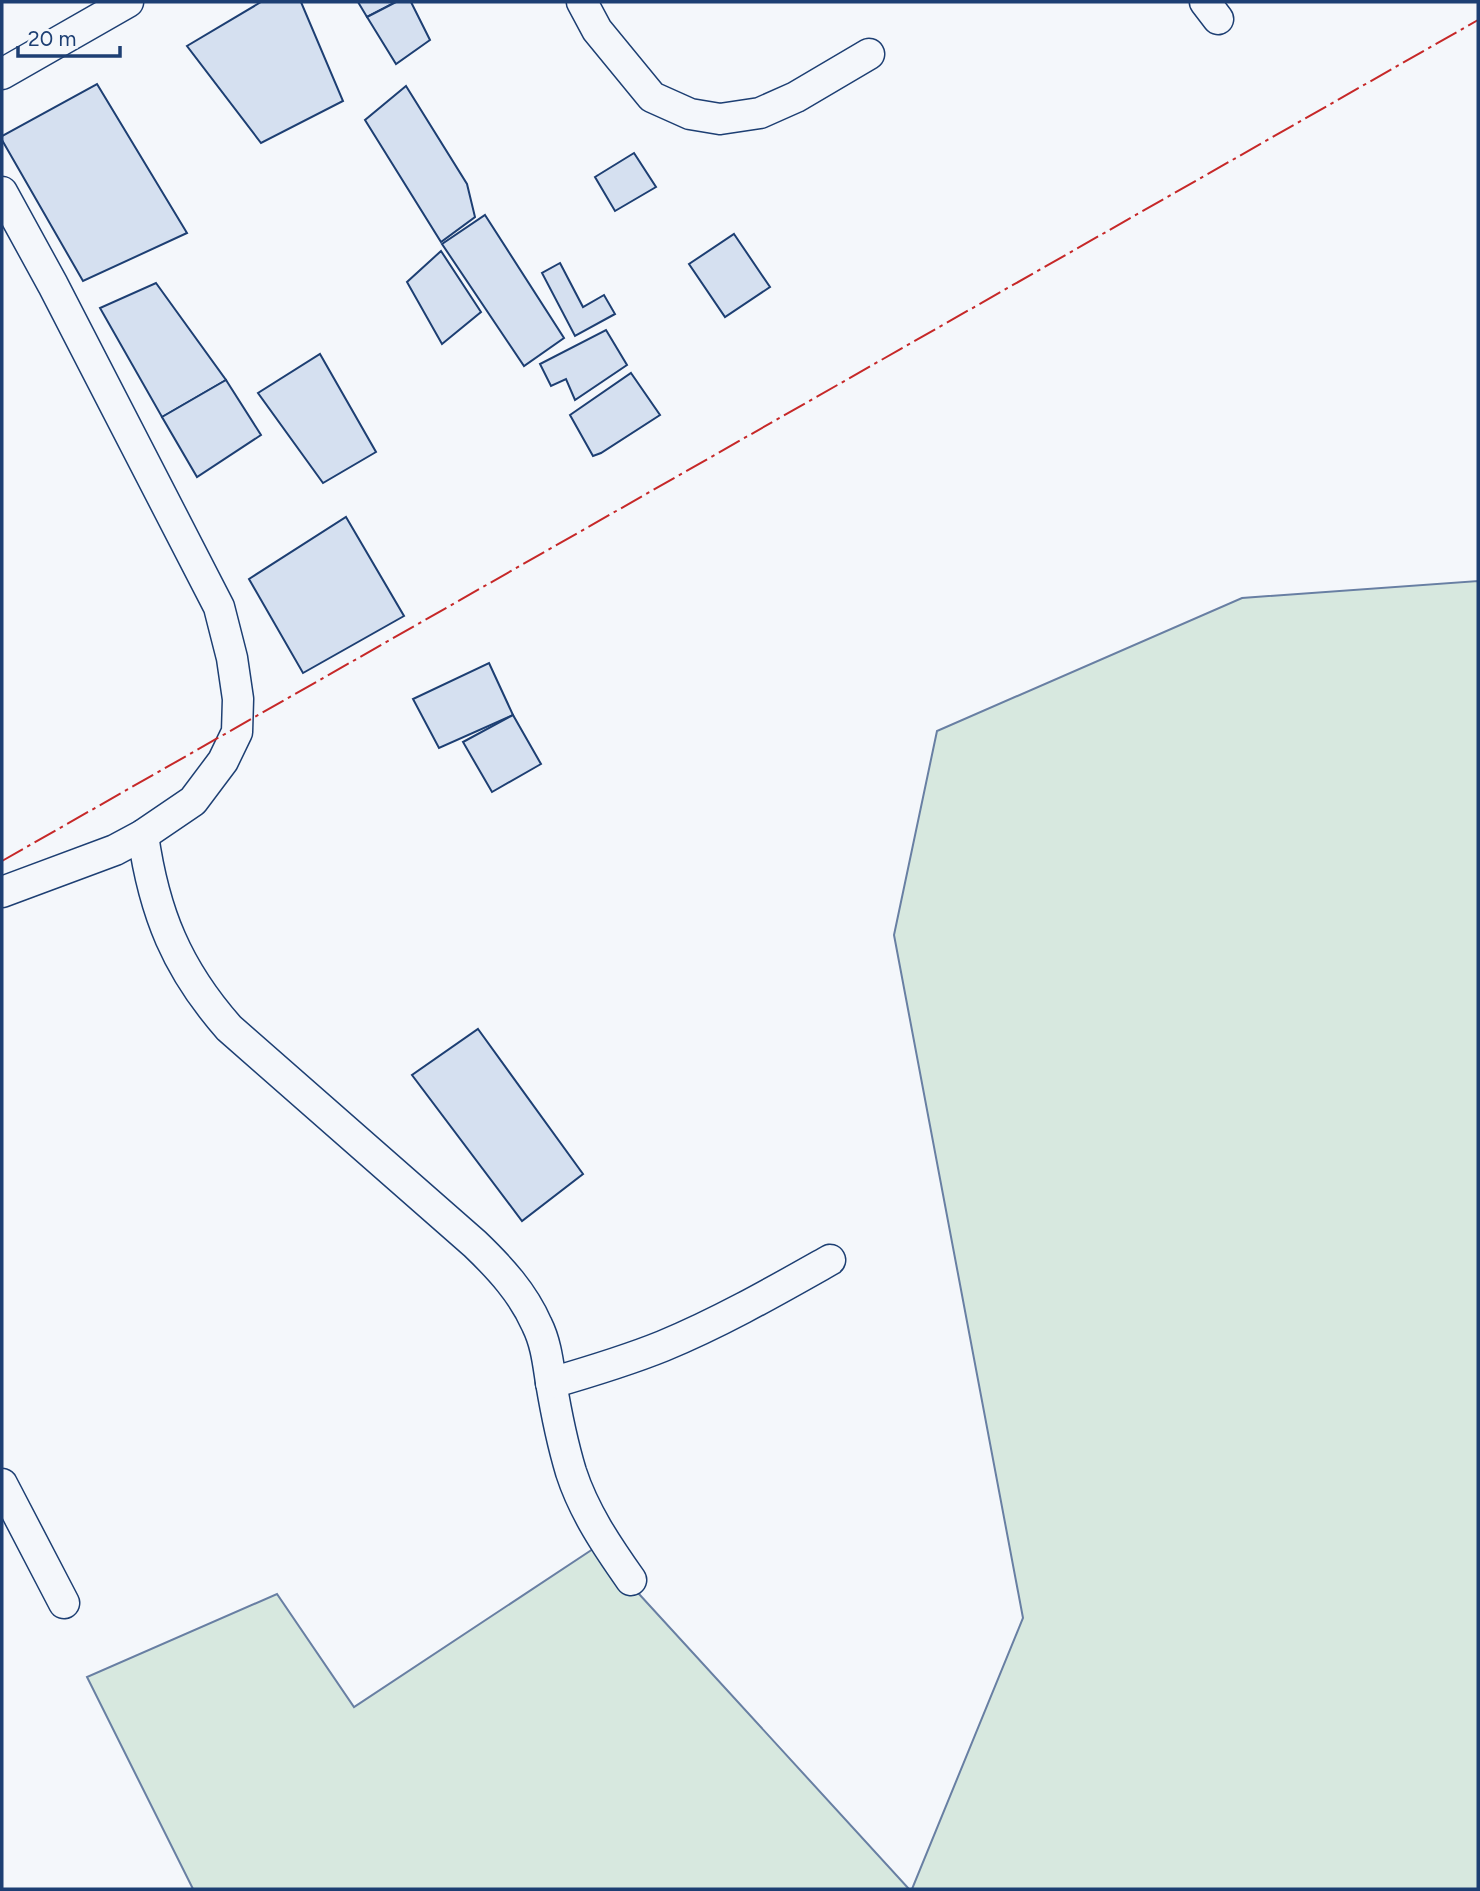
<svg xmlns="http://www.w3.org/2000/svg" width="1480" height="1891" font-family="Figtree,sans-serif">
  <rect width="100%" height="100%" fill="#f4f7fb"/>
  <!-- green -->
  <g fill="#d7e8df" stroke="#687fa3" stroke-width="2">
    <path d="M 1478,581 L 1478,1889 L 912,1889 L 1023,1618 L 894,935 L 937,731 L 1242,598 Z"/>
    <path d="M 596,1547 L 909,1889 L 193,1889 L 87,1677 L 277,1594 L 354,1707 Z"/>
  </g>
  <!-- building -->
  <g fill="#d5e0f0" stroke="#1d3f73" stroke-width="2">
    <path d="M 261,2 L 301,2 L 343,101 L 261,143 L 187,46 Z"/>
    <path d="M 358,2 L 396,2 L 367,17 Z"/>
    <path d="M 396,2 L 411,2 L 430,40 L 396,64 L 367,17 Z"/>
    <path d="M 97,84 L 187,233 L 83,281 L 2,140 L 2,136 Z"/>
    <path d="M 406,86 L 467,184 L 475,217 L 441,242 L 365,120 Z"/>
    <path d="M 634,153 L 656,187 L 615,211 L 595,177 Z"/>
    <path d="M 485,215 L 564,338 L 524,366 L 442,244 Z"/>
    <path d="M 734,234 L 770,287 L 725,317 L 689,264 Z"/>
    <path d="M 441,251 L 481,312 L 442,344 L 407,282 Z"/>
    <path d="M 560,263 L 583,307 L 604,295 L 615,314 L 575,336 L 542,273 Z"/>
    <path d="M 156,283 L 226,380 L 162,417 L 100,308 Z"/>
    <path d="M 606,330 L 627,365 L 575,400 L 566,379 L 551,386 L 540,364 Z"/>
    <path d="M 320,354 L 376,452 L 323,483 L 258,393 Z"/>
    <path d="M 631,373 L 660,415 L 601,453 L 593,456 L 570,415 Z"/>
    <path d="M 226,380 L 261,435 L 197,477 L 162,417 Z"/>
    <path d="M 346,517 L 404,616 L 303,673 L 249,579 Z"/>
    <path d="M 489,663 L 513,715 L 439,748 L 413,699 Z"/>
    <path d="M 513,715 L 541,764 L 492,792 L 463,742 Z"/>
    <path d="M 478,1029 L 583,1174 L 522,1221 L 412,1075 Z"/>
  </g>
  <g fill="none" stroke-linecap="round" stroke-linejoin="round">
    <defs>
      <g id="minor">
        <path d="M 582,2 L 597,30 L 652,97 L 690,114 L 720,119 L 760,113 L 796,97 L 869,54"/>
        <path d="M 1205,2 L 1218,19"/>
        <path d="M 2,74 L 128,2"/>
        <path d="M 2,192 L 53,285 L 219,607 L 232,658 L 238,699 L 237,732 L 223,761 L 193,801 L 143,835 L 115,850 L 2,892"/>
        <path d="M 143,835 C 154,913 177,969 229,1028 L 475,1244 C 500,1268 523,1293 537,1325 C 546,1343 548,1363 551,1382 C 556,1412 562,1442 571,1472 C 584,1512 607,1546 631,1580"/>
        <path d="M 551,1383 C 589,1372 626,1361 663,1346 C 721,1322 775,1291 830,1260"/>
        <path d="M 2,1484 L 64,1603"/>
      </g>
    </defs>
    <!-- minor casing -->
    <use href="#minor" stroke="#1d3f73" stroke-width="33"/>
    <!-- minor -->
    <use href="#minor" stroke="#f4f7fb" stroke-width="30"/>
    <!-- power -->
    <path stroke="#c62828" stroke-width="2" stroke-dasharray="24 5 3.5 5" stroke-linecap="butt" d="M 2,861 L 1478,20"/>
  </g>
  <!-- border -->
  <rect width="1480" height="1891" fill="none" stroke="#1d3f73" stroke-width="7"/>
  <!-- scale -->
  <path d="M18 46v10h102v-10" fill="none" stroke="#1d3f73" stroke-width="3.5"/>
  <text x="28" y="46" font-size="21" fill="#1d3f73" stroke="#f4f7fb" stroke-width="5" paint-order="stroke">20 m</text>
</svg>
